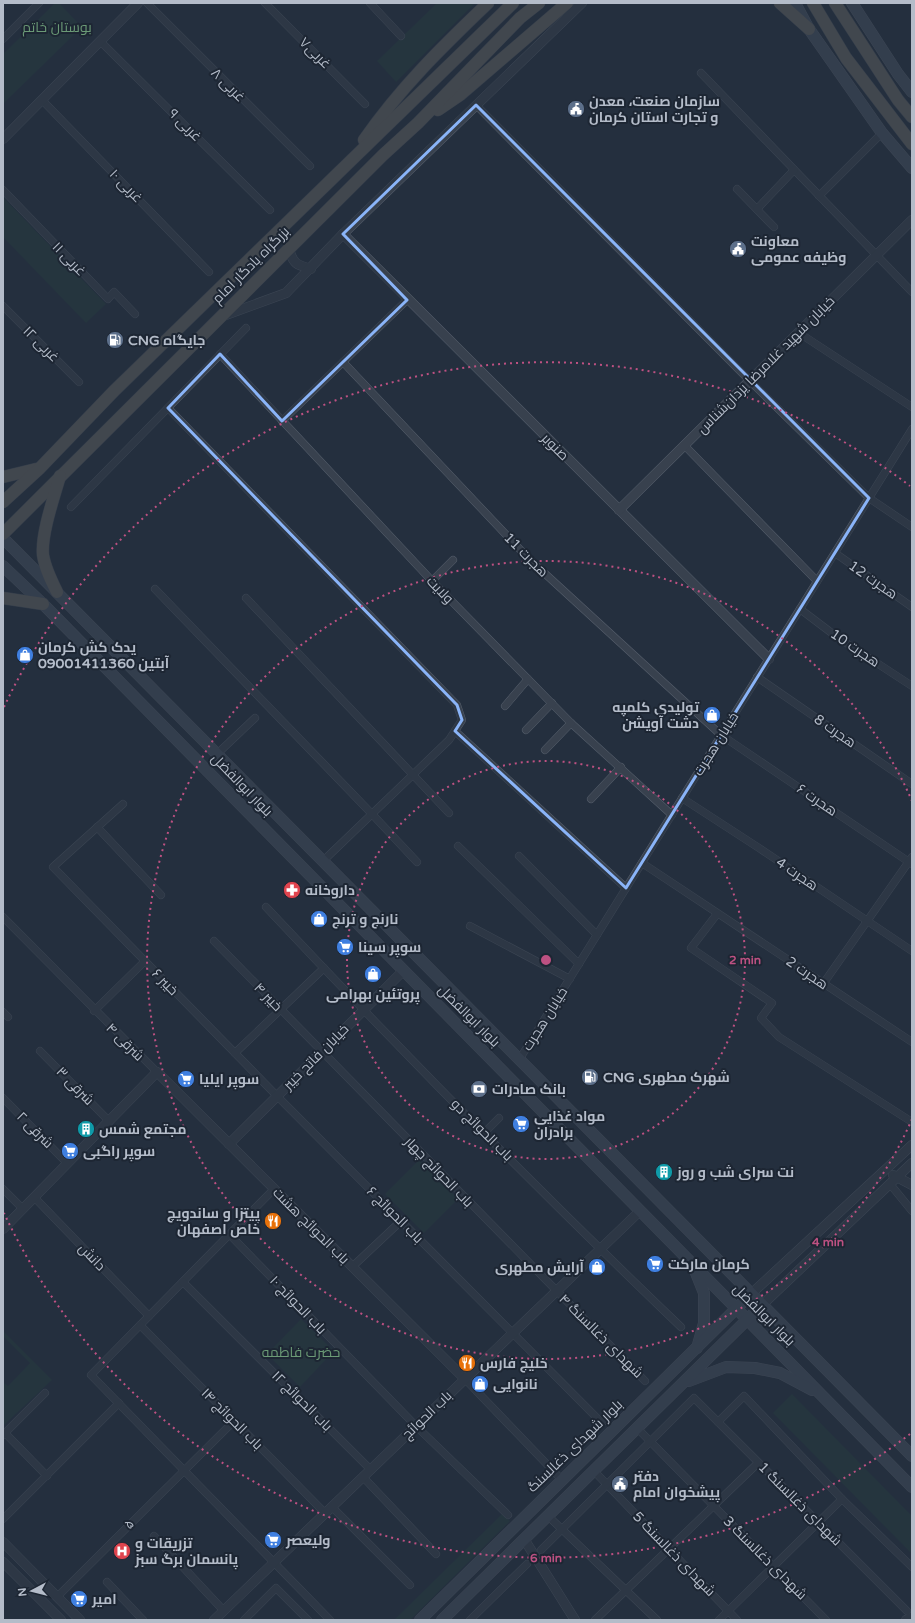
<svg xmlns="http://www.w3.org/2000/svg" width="915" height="1623" font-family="'Varela Round',Cairo,sans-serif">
  <rect width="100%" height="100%" fill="#242f3e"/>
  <!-- green -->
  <g fill="#263c3f">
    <path d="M 55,3 L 59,3 L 82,27 L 3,104 L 3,54 Z"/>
    <path d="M 437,3 L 475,3 L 396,82 L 377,61 Z"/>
    <path d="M 3,197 L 106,304 L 86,323 L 3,237 Z"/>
    <path d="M 419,1160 L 458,1199 L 424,1233 L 385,1194 Z"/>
    <path d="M 301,1319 L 334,1351 L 300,1387 L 267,1354 Z"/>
    <path d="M 3,1331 L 52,1380 L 3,1426 L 3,1382 L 8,1386 L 30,1363 L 3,1336 Z"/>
    <path d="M 792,1394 L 912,1516 L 912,1550 L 910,1552 L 773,1413 Z"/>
    <path d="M 502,1514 L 510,1521 L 410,1620 L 394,1620 Z"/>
  </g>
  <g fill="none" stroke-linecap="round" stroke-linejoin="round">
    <defs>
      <g id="minor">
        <path d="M 147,3 L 310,166"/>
        <path d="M 265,3 L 365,104"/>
        <path d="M 370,3 L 401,36"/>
        <path d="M 3,39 L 39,3"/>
        <path d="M 100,41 L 270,210"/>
        <path d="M 701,73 L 912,292"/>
        <path d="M 42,100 L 209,272"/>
        <path d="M 476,105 L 750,381 L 869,498 L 912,527"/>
        <path d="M 737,189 L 774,227"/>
        <path d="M 3,190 L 108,299 L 114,292 L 135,314"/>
        <path d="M 819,196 L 882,133"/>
        <path d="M 757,209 L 794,170"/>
        <path d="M 3,306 L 79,382"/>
        <path d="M 799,333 L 912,407"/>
        <path d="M 220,354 L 432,581 L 571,723 L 672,815"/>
        <path d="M 343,362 L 529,559 L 721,735 L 912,864"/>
        <path d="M 168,408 L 457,705 L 462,720 L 449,740 L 323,861"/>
        <path d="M 282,421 L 407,300"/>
        <path d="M 684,445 L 817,581"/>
        <path d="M 71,507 L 246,328"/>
        <path d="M 835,553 L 912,607"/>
        <path d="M 432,581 L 453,560"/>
        <path d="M 155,589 L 371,813 L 417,862"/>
        <path d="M 246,598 L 449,813"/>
        <path d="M 800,609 L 837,637 L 912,686"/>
        <path d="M 757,677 L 912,784"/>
        <path d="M 505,706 L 528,679"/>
        <path d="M 526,730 L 552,703"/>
        <path d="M 455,731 L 626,888"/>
        <path d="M 545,750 L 571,723"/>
        <path d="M 217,754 L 255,718"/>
        <path d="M 682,798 L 759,848 L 912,951"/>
        <path d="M 591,799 L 621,767"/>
        <path d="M 123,804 L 53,867 L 277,1096 L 602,1423"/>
        <path d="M 97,827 L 161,895"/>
        <path d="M 458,846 L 579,964"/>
        <path d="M 519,856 L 597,935"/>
        <path d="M 642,863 L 912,1042"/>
        <path d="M 266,907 C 401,1051 539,1191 681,1327"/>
        <path d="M 717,914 L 691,948 L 772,1003 L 761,1018 L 779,1037 L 912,1122"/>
        <path d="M 3,917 L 157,1072"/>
        <path d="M 470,926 L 570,979"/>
        <path d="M 214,941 L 645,1381"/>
        <path d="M 823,984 L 912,857"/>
        <path d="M 94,1011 L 145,961"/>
        <path d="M 3,1012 L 8,1017"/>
        <path d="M 40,1051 L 109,1121"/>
        <path d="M 235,1053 L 324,968"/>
        <path d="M 519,1060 L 912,429"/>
        <path d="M 3,1098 L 67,1163"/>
        <path d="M 484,1133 L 499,1118"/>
        <path d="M 890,1184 L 912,1211"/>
        <path d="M 3,1189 L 23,1209"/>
        <path d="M 274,1189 L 91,1375 L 330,1620"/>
        <path d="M 34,1197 L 149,1316"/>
        <path d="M 230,1235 L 416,1426 L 508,1515"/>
        <path d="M 352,1267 L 401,1221"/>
        <path d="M 183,1282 L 371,1470"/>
        <path d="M 140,1325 L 325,1513"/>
        <path d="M 465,1379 L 562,1480"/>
        <path d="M 718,1422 L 744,1396 L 842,1499 L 912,1567"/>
        <path d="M 637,1428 L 826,1620"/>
        <path d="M 5,1433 L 47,1476"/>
        <path d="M 3,1435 L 45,1393"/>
        <path d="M 594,1471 L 737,1620"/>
        <path d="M 363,1477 L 436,1554"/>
        <path d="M 332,1507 L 410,1585"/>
        <path d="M 548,1516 L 657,1620"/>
        <path d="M 3,1519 L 119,1403"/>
        <path d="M 154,1536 L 224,1611"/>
        <path d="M 541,1550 L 694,1398 L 907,1611"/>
        <path d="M 107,1582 L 143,1620"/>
        <path d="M 57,1597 L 234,1421"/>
        <path d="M 244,1620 L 276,1588 L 308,1620"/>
        <path d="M 470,1620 L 527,1564"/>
        <path d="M 595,1620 L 758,1463"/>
        <path d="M 719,1620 L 842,1499"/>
      </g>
      <g id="tertiary">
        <path d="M 3,139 L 138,3"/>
        <path d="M 343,234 L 769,659"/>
        <path d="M 289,249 C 293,264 297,265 311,269"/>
        <path d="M 223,316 L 286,293 L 343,234 L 582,3"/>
        <path d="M 619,510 L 912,220"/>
        <path d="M 229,1144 L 403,971"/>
        <path d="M 893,1175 L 912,1185"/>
        <path d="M 3,1229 L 157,1072 L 465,1379"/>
        <path d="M 751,1294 L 912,1145"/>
        <path d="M 762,1305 L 912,1163"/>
        <path d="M 524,1539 L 575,1620"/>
        <path d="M 3,1542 L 80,1620"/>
        <path d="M 3,1562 L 61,1620"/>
        <path d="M 214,1620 L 640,1211"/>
        <path d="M 906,1620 L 912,1617"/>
      </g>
      <g id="secondary">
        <path d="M 795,3 L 809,29 L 882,133 L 912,168"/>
        <path d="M 852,3 L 898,74 L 912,92"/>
        <path d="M 3,538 L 912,1456"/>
        <path d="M 3,566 L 43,604 L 912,1487"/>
        <path d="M 694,1268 L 704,1293 L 704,1323 L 697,1348"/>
        <path d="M 689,1381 L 726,1367 L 755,1368 L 780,1373 L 812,1390"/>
        <path d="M 420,1620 L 751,1294"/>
        <path d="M 442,1620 L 762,1305"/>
      </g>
      <g id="trunk">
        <path d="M 780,3 L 809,29"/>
        <path d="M 813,3 L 846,58 L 912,144"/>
        <path d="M 835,3 L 898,100 L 912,117"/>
        <path d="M 438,110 L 460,95 L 567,3"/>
        <path d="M 364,140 C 400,88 442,47 488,3"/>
        <path d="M 3,477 L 36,469"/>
        <path d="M 3,502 L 39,469 L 114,391 L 513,3"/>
        <path d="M 3,534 L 383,155 L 418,123 L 520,18 L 539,3"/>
        <path d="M 57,592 C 51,580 45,568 43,555 C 41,534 54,497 60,476"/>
        <path d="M 3,598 L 43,604"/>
      </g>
    </defs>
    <!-- minor casing -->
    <use href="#minor" stroke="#565f6c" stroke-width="8"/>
    <!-- tertiary casing -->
    <use href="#tertiary" stroke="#565f6c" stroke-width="10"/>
    <!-- secondary casing -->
    <use href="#secondary" stroke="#565f6c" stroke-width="12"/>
    <!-- trunk casing -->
    <use href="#trunk" stroke="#434c59" stroke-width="13"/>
    <!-- minor -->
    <use href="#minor" stroke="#38414e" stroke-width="7"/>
    <!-- tertiary -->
    <use href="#tertiary" stroke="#38414e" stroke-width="9"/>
    <!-- secondary -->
    <use href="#secondary" stroke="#465061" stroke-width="11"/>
    <!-- trunk -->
    <use href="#trunk" stroke="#656462" stroke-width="12"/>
  </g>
  <!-- marked area -->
  <path d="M0 0H915V1623H0ZM 476,105 L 869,498 L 626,888 L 455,731 L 462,720 L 457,705 L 168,408 L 220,354 L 282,421 L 407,300 L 343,234 Z" fill="#242f3e" fill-opacity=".55" fill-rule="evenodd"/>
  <path fill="none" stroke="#8ab4f8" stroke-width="3" stroke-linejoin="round" d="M 476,105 L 869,498 L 626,888 L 455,731 L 462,720 L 457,705 L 168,408 L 220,354 L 282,421 L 407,300 L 343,234 Z"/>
  <!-- distance rings -->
  <g fill="none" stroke="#bd5182" stroke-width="2" stroke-dasharray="2 4">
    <circle cx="546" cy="960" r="199"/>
    <path d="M912 1119A399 399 0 1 1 912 801"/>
    <path d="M910 1434A598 598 0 0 1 4 1213M4 707A598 598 0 0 1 910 486"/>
  </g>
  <!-- icons -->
  <defs>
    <symbol id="civic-disc" viewBox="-11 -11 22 22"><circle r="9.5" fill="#5c6f8a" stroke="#1d2633"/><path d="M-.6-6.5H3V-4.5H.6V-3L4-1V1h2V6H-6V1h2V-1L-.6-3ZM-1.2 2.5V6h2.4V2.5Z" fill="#fff"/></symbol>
    <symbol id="fuel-disc" viewBox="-11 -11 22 22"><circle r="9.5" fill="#5c6f8a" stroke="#1d2633"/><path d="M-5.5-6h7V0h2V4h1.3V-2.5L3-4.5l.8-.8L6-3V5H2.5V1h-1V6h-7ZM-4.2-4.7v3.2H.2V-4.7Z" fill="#fff"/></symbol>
    <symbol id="shop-disc" viewBox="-11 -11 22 22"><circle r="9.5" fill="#3f7fe0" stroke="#1d2633"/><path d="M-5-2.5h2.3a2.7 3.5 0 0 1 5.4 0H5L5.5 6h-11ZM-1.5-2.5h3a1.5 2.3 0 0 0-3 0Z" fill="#fff"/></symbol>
    <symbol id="pharmacy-disc" viewBox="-11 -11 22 22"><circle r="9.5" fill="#e0444e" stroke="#1d2633"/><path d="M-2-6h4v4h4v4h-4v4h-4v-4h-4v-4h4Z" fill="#fff"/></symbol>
    <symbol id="supermarket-disc" viewBox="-11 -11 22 22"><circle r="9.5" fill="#3f7fe0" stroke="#1d2633"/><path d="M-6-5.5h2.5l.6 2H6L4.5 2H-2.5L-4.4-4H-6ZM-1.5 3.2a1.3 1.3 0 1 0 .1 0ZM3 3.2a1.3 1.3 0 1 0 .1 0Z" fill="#fff"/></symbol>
    <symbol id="bank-disc" viewBox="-11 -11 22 22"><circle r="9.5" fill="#5c6f8a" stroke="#1d2633"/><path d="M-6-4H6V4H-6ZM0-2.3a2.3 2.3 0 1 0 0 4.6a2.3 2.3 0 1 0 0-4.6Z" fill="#fff"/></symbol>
    <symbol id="building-disc" viewBox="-11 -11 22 22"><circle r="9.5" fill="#0f9aa8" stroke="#1d2633"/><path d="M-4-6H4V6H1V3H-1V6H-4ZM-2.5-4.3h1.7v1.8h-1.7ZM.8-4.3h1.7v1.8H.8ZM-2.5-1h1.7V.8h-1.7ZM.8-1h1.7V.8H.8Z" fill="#fff"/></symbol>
    <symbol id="restaurant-disc" viewBox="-11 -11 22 22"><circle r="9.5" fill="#e8710a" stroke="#1d2633"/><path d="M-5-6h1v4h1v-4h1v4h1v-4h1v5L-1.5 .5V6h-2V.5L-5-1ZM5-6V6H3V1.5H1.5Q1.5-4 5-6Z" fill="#fff"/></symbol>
    <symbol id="hospital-disc" viewBox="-11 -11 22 22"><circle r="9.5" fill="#e0444e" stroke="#1d2633"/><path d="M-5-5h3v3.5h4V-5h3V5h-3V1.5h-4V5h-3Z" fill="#fff"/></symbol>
  </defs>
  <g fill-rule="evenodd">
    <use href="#civic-disc" x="566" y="99" width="20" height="20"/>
    <use href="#civic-disc" x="728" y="239" width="20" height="20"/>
    <use href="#fuel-disc" x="105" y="330" width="20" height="20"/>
    <use href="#shop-disc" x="15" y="645" width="20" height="20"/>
    <use href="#shop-disc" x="702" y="705" width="20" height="20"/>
    <use href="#pharmacy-disc" x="282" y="880" width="20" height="20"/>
    <use href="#shop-disc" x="309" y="909" width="20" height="20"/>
    <use href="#supermarket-disc" x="335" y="937" width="20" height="20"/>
    <use href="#shop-disc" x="363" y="964" width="20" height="20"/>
    <use href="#fuel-disc" x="580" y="1067" width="20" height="20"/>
    <use href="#supermarket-disc" x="176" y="1069" width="20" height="20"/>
    <use href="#bank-disc" x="469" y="1079" width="20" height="20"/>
    <use href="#supermarket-disc" x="511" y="1114" width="20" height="20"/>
    <use href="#building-disc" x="76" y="1119" width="20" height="20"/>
    <use href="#supermarket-disc" x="60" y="1141" width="20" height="20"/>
    <use href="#building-disc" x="654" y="1162" width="20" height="20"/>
    <use href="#restaurant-disc" x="263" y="1211" width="20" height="20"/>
    <use href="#supermarket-disc" x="645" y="1254" width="20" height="20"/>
    <use href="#shop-disc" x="587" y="1257" width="20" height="20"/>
    <use href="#restaurant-disc" x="457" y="1353" width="20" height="20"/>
    <use href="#shop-disc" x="470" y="1374" width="20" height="20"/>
    <use href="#civic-disc" x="610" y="1474" width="20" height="20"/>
    <use href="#supermarket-disc" x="263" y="1530" width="20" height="20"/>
    <use href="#hospital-disc" x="112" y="1541" width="20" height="20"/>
    <use href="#supermarket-disc" x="69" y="1589" width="20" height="20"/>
  </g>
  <g text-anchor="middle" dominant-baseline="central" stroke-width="4" stroke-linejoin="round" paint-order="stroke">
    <!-- park labels -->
    <g font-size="14" fill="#6b9a76" stroke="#1d2633">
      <text x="57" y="27">بوستان خاتم</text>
      <text x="301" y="1352">حضرت فاطمه</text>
    </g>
    <!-- street labels -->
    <g font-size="14" fill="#b4bcc9" stroke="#1d2633">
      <text transform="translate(315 53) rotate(45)">غربی۷</text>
      <text transform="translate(228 85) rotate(45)">غربی ۸</text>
      <text transform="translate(185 125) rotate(45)">غربی ۹</text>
      <text transform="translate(126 186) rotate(46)">غربی ۱۰</text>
      <text transform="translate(69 259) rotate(46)">غربی ۱۱</text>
      <text transform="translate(251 265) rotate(-45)">بزرگراه یادگار امام</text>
      <text transform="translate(41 344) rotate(45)">غربی ۱۲</text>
      <text transform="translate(766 365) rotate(-45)">خیابان شهید غلامرضا یزدان‌شناس</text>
      <text transform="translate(555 447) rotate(45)">صنوبر</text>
      <text transform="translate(526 555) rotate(45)">هجرت 11</text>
      <text transform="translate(873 580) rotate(35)">هجرت 12</text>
      <text transform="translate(440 590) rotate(46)">ولایت</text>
      <text transform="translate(855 648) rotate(34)">هجرت 10</text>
      <text transform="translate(835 731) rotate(35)">هجرت 8</text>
      <text transform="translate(716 744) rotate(-58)">خیابان هجرت</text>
      <text transform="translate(242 785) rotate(46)">بلوار ابوالفضل</text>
      <text transform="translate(817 800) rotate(34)">هجرت ۶</text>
      <text transform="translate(797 874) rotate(34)">هجرت 4</text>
      <text transform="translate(807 973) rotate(34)">هجرت 2</text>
      <text transform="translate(165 982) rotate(46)">خیبر ۶</text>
      <text transform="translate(268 997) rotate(46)">خیبر ۴</text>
      <text transform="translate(469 1016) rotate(45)">بلوار ابوالفضل</text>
      <text transform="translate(545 1019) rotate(-58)">خیابان هجرت</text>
      <text transform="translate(125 1042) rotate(45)">۴ شرقی</text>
      <text transform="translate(316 1057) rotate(-45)">خیابان فاتح خیبر</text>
      <text transform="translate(75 1086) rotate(46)">۳ شرقی</text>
      <text transform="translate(35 1130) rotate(45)">۲ شرقی</text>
      <text transform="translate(482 1130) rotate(45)">باب الحوائج دو</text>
      <text transform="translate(439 1172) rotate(46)">باب الحوائج چهار</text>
      <text transform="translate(395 1215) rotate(45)">باب الحوائج ۶</text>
      <text transform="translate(311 1226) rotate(45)">باب الحوائج هشت</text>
      <text transform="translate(92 1257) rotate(46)">دانش</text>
      <text transform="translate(298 1305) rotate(46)">باب الحوائج ۱۰</text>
      <text transform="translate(764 1315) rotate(45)">بلوار ابوالفضل</text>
      <text transform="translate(601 1336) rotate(45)">شهدای ذغالسنگ ۴</text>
      <text transform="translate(302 1401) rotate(45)">باب الحوائج ۱۲</text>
      <text transform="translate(427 1415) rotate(-44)">باب الحوائج</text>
      <text transform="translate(232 1419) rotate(45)">باب الحوائج ۱۴</text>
      <text transform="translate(575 1446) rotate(-44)">بلوار شهدای ذغالسنگ</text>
      <text transform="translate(800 1504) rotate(45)">شهدای ذغالسنگ 1</text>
      <text transform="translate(129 1524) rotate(-45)">۵</text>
      <text transform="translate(674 1554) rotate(46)">شهدای ذغالسنگ 5</text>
      <text transform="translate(765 1558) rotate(45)">شهدای ذغالسنگ 3</text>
    </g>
    <!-- poi labels -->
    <g font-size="14" font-weight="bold" fill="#b4bcc9" stroke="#1d2633" text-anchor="start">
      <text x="589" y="101">سازمان صنعت، معدن<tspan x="589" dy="16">و تجارت استان کرمان</tspan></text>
      <text x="751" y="241">معاونت<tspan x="751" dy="16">وظیفه عمومی</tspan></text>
      <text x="128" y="340">CNG جایگاه</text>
      <text x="38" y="647">یدک کش کرمان<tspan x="38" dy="16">آبتین 09001411360</tspan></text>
      <text x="699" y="707" text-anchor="end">تولیدی کلمپه<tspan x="699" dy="16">دشت آویشن</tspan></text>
      <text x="305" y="890">داروخانه</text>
      <text x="332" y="919">نارنج و ترنج</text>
      <text x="358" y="947">سوپر سینا</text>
      <text x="373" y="994" text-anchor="middle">پروتئین بهرامی</text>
      <text x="603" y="1077">CNG شهرک مطهری</text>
      <text x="199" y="1079">سوپر ایلیا</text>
      <text x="492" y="1089">بانک صادرات</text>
      <text x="534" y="1116">مواد غذایی<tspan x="534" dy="16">برادران</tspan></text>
      <text x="99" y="1129">مجتمع شمس</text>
      <text x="83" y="1151">سوپر راگبی</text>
      <text x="677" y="1172">نت سرای شب و روز</text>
      <text x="260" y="1213" text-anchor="end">پیتزا و ساندویچ<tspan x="260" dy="16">خاص اصفهان</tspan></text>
      <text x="668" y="1264">کرمان مارکت</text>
      <text x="584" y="1267" text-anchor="end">آرایش مطهری</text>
      <text x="480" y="1363">خلیج فارس</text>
      <text x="493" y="1384">نانوایی</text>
      <text x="633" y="1476">دفتر<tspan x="633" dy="16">پیشخوان امام</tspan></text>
      <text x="286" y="1540">ولیعصر</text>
      <text x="135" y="1543">تزریقات و<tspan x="135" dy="16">پانسمان برگ سبز</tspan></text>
      <text x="92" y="1599">امیر</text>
    </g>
  </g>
  <circle cx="546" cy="960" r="6" fill="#bd5182" stroke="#1d2633" stroke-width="2"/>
  <g font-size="12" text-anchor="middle" font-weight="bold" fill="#bd5182" stroke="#1d2633" stroke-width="4" stroke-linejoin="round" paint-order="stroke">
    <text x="745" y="964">2 min</text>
    <text x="828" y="1246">4 min</text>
    <text x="546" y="1562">6 min</text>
  </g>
  <!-- border -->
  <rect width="915" height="1623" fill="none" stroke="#b4bcc9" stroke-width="8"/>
  <!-- north arrow -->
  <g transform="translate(32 1591) rotate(263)" stroke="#1d2633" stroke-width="3" paint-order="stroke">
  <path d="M0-3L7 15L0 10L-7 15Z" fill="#b4bcc9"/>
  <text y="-6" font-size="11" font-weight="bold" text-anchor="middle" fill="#b4bcc9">N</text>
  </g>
</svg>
